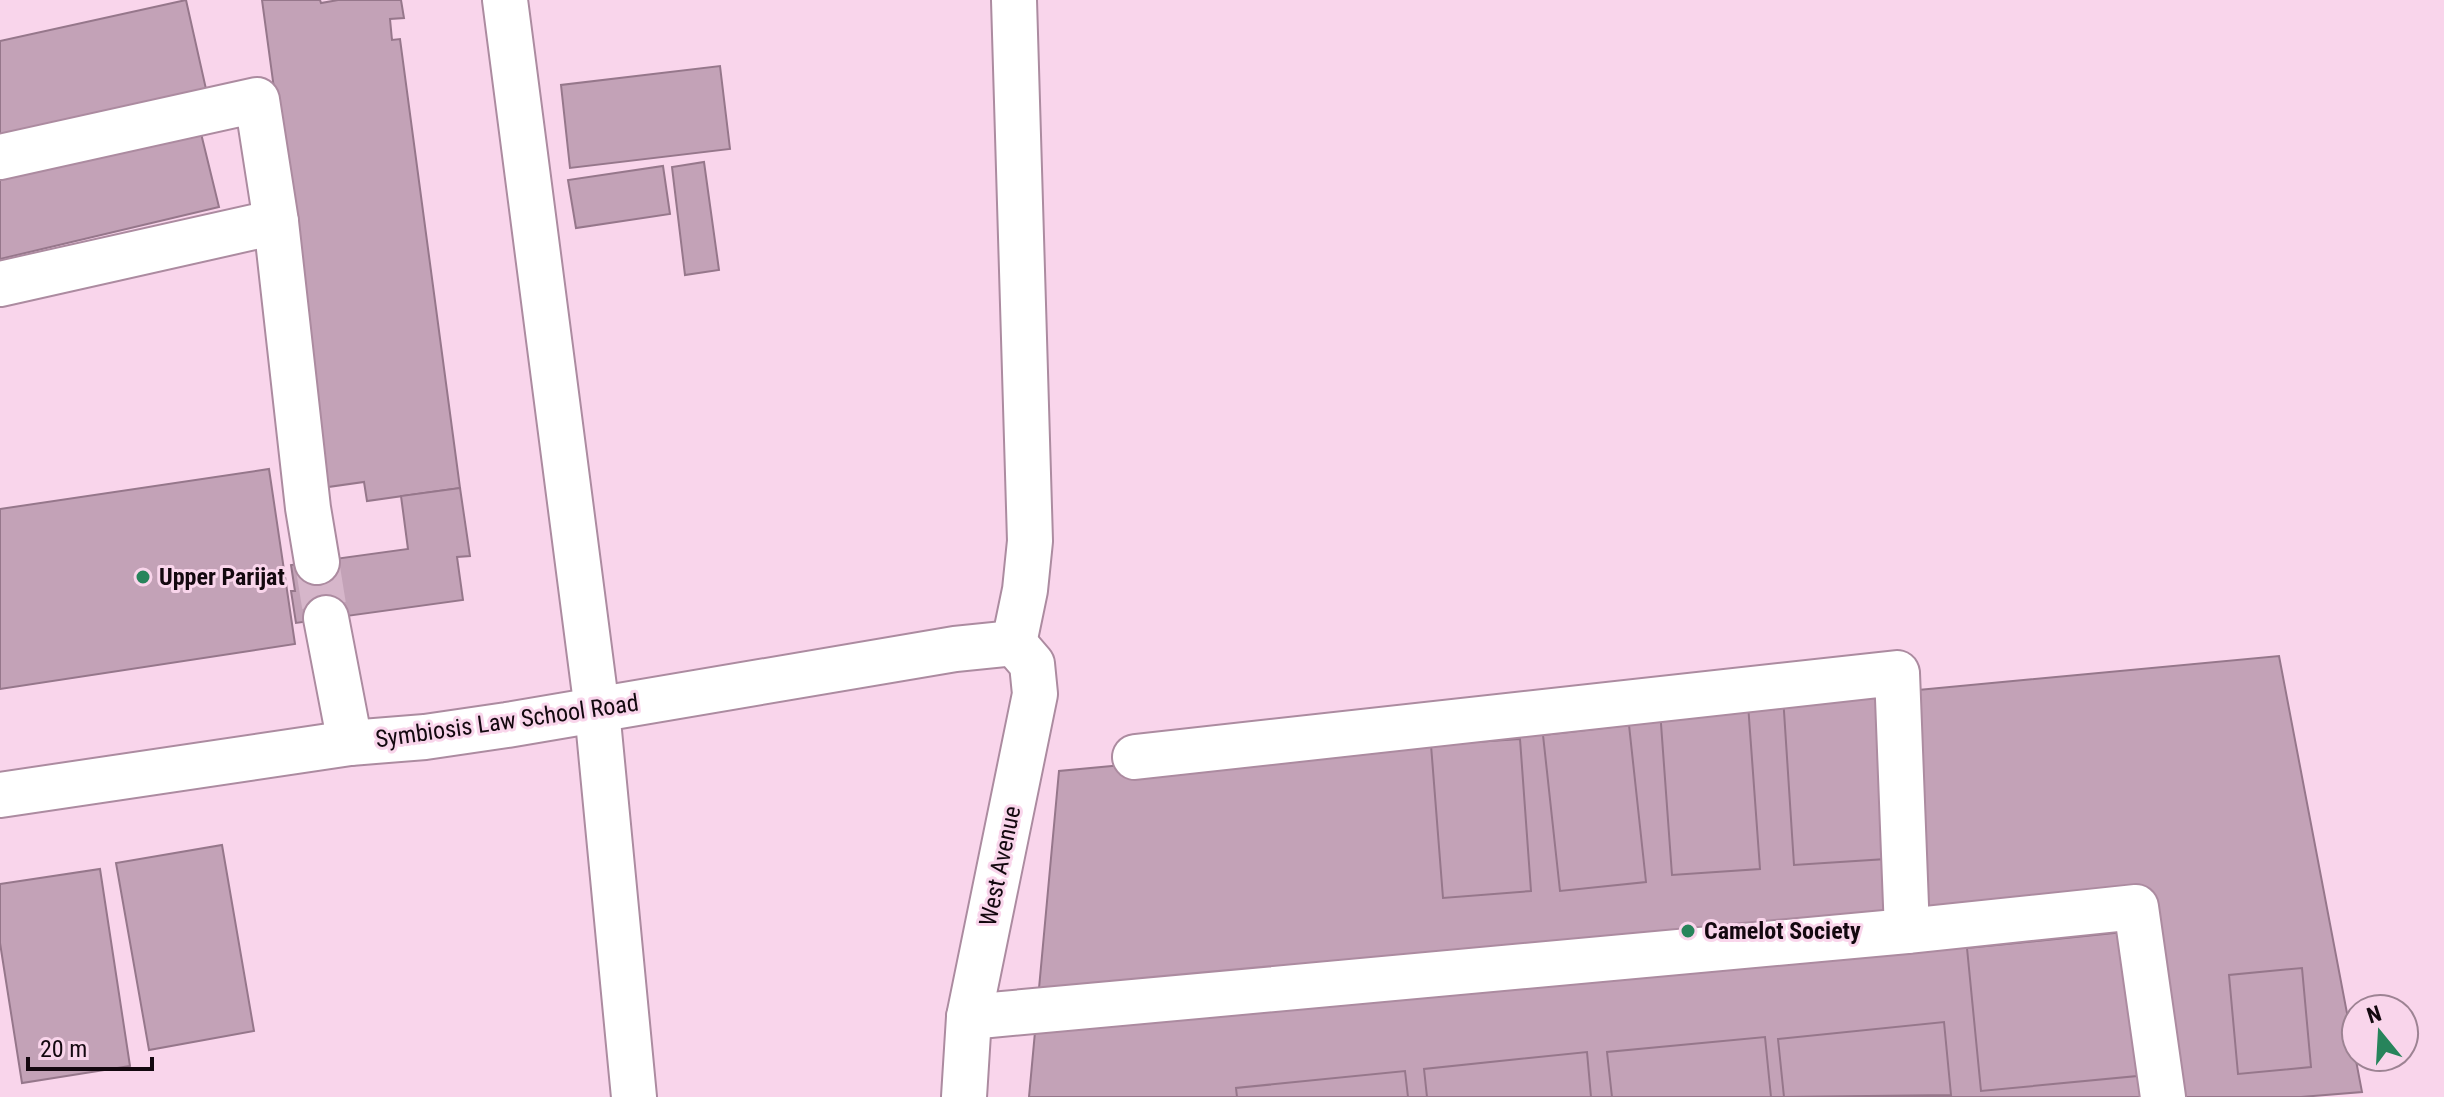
<svg xmlns="http://www.w3.org/2000/svg" width="2444" height="1097" font-family="'Roboto Condensed',sans-serif">
  <rect width="100%" height="100%" fill="#f9d5eb"/>
  <!-- building -->
  <g fill="#c3a2b7" stroke="#96778b" stroke-width="2">
    <path d="M 186,0 L 206,89 L 0,136 L 0,41 Z"/>
    <path d="M 262,0 L 320,0 L 321,3 L 338,0 L 401,0 L 404,18 L 390,19 L 392,40 L 400,39 L 460,488 L 367,501 L 364,482 L 328,487 Z"/>
    <path d="M 720,66 L 730,149 L 570,168 L 561,85 Z"/>
    <path d="M 197,117 L 219,207 L 0,259 L 0,164 Z"/>
    <path d="M 704,162 L 719,270 L 685,275 L 672,167 Z"/>
    <path d="M 663,166 L 670,214 L 576,228 L 568,180 Z"/>
    <path d="M 269,469 L 295,644 L 0,689 L 0,509 Z"/>
    <path d="M 460,488 L 470,556 L 457,557 L 463,600 L 296,623 L 291,591 L 295,591 L 291,565 L 408,549 L 401,496 Z"/>
    <path d="M 2279,656 L 2362,1092 L 2301,1097 L 1029,1097 L 1059,771 Z"/>
    <path d="M 1876,690 L 1886,859 L 1794,865 L 1783,696 Z"/>
    <path d="M 1748,704 L 1760,869 L 1672,875 L 1660,710 Z"/>
    <path d="M 1629,725 L 1646,882 L 1560,891 L 1543,735 Z"/>
    <path d="M 1520,739 L 1531,891 L 1443,898 L 1431,745 Z"/>
    <path d="M 222,845 L 254,1031 L 149,1050 L 116,863 Z"/>
    <path d="M 100,869 L 130,1066 L 22,1083 L 0,943 L 0,884 Z"/>
    <path d="M 2124,932 L 2137,1076 L 1981,1091 L 1967,948 Z"/>
    <path d="M 2302,968 L 2311,1067 L 2238,1074 L 2229,975 Z"/>
    <path d="M 1944,1022 L 1951,1095 L 1784,1097 L 1778,1039 Z"/>
    <path d="M 1765,1037 L 1771,1097 L 1612,1097 L 1607,1052 Z"/>
    <path d="M 1587,1052 L 1591,1097 L 1427,1097 L 1424,1069 Z"/>
    <path d="M 1405,1071 L 1408,1097 L 1237,1097 L 1236,1088 Z"/>
  </g>
  <g fill="none" stroke-linecap="round" stroke-linejoin="round">
    <!-- minor-tunnel -->
    <path stroke="#d6b6ca" stroke-width="44" stroke-dasharray="44 22" stroke-linecap="butt" d="M 317,562 L 326,618"/>
    <defs>
      <g id="minor">
        <path d="M 505,0 L 597,710 L 634,1097"/>
        <path d="M 1014,0 L 1030,541 L 1025,590 L 1014,643"/>
        <path d="M 0,157 L 257,100 L 276,222 L 308,508 L 317,562"/>
        <path d="M 0,284 L 276,222"/>
        <path d="M 326,618 L 350,743"/>
        <path d="M 1135,757 L 1897,673 L 1907,931"/>
        <path d="M 0,795 L 350,743 L 425,737 L 507,725 L 955,649 L 1014,643"/>
        <path d="M 969,1017 L 1907,931 L 2136,907 L 2163,1097"/>
        <path d="M 964,1097 L 969,1017 L 1035,694 L 1032,664 L 1014,643"/>
      </g>
    </defs>
    <!-- minor casing -->
    <use href="#minor" stroke="#ac8ba0" stroke-width="48"/>
    <!-- minor -->
    <use href="#minor" stroke="#fff" stroke-width="44"/>
  </g>
  <!-- markers -->
  <g fill="#27845b" stroke="#f9d5eb" stroke-width="3">
    <circle cx="143" cy="577" r="8"/>
    <circle cx="1688" cy="931" r="8"/>
  </g>
  <g text-anchor="middle" dominant-baseline="central" stroke-width="6" stroke-linejoin="round" paint-order="stroke">
    <!-- poi labels -->
    <g font-size="24" font-weight="bold" fill="#13080f" stroke="#f9d5eb" text-anchor="start">
      <text x="159" y="577">Upper Parijat</text>
      <text x="1704" y="931">Camelot Society</text>
    </g>
    <!-- street labels -->
    <g font-size="24" fill="#13080f" stroke="#f9d5eb">
      <text transform="translate(507 721) rotate(-8)">Symbiosis Law School Road</text>
      <text transform="translate(1000 866) rotate(-78)">West Avenue</text>
    </g>
  </g>
  <!-- north arrow -->
  <g transform="translate(2380 1033) rotate(342)"><circle r="38" fill="#f9d5eb" stroke="#9d8393" stroke-width="2"/>
  <path d="M0-6L14 30L0 20L-14 30Z" fill="#27845b"/>
  <text y="-12" font-size="22" font-weight="bold" text-anchor="middle" fill="#13080f">N</text>
  </g>
  <!-- scale -->
  <path d="M28 1057v12h124v-12" fill="none" stroke="#13080f" stroke-width="4"/>
  <text x="40" y="1057" font-size="24" fill="#13080f" stroke="#f9d5eb" stroke-width="6" paint-order="stroke">20 m</text>
</svg>
